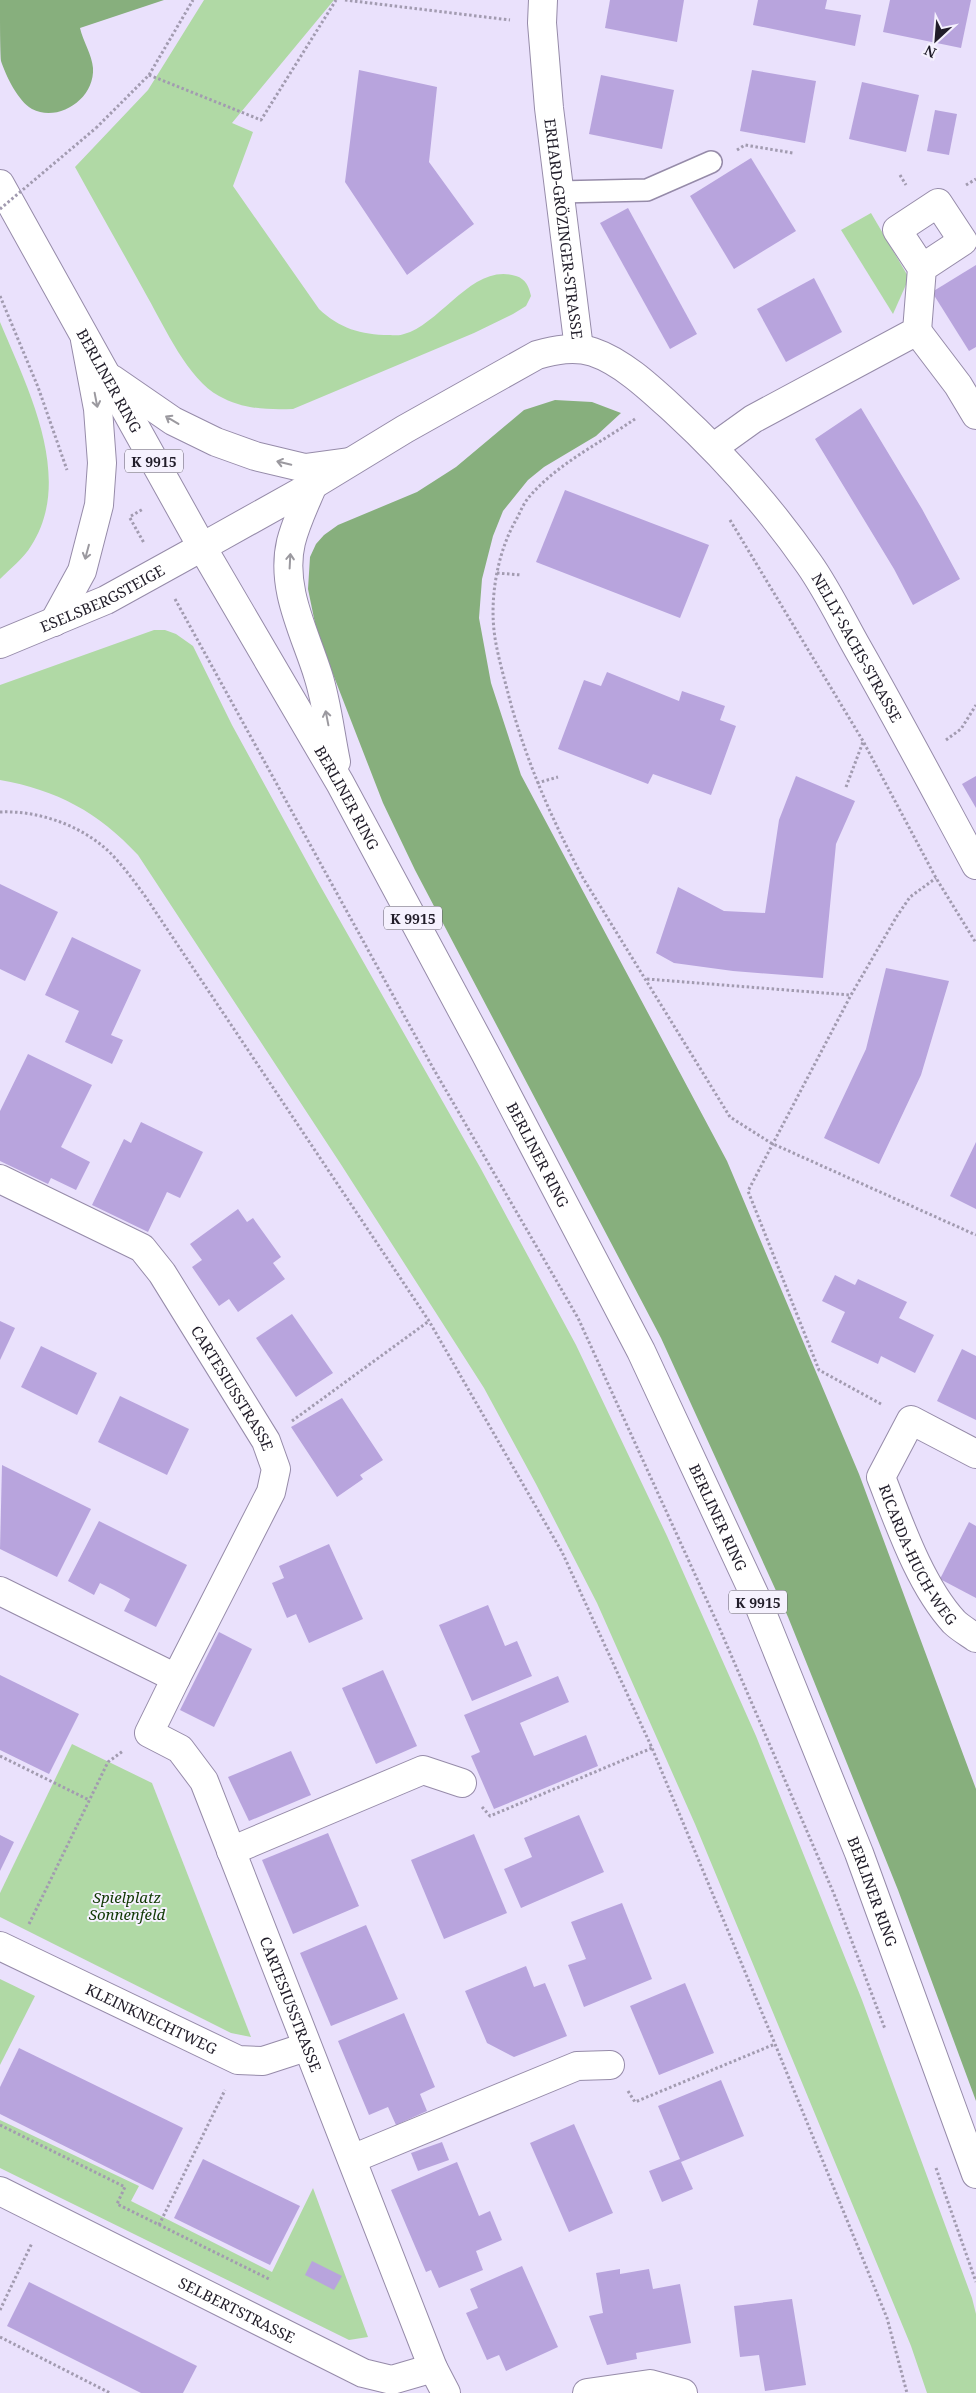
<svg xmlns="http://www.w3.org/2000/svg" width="976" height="2393" font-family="'Noto Serif',serif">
  <rect width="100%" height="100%" fill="#eae1fc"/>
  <!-- green -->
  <g fill="#b0d9a5">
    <path d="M 204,0 L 334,0 L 232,123 L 253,132 L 233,186 L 319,309 C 339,328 361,335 389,335 C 393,335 400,336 404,334 C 441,324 473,262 516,276 C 526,279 529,287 531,296 L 526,306 L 513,314 L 474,333 L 293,409 C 267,410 242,409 219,396 C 188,379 165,328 148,298 C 124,254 99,211 75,167 L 148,90 Z"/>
    <path d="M 871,213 L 909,278 L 893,314 L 841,230 Z"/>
    <path d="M 0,322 C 27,387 75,478 31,546 C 24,558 10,569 0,579 Z"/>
    <path d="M 154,630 L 165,630 L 176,634 L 193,646 L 232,725 L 318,882 L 481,1169 L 576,1345 L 667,1536 L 756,1736 L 862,2000 L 972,2298 L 976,2314 L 976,2393 L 927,2393 L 911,2346 L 695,1824 L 597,1603 L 536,1484 L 484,1388 L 342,1166 L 138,855 C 98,812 57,790 0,780 L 0,685 Z"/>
    <path d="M 72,1744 L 152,1783 L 251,2037 L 231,2033 L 0,1917 L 0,1893 Z"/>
    <path d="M 0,1979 L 35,1996 L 0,2065 Z"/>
    <path d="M 0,2120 L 139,2186 L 131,2201 L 272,2272 L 313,2188 L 368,2337 L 349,2340 L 0,2168 Z"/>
  </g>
  <!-- forest -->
  <g fill="#87af7d">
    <path d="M 0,0 L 164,0 L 80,28 C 83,41 92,55 93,68 C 95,99 58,123 32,109 C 18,101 6,76 1,61 C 0,50 0,14 0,0 Z"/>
    <path d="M 555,400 L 592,402 L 621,413 L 596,436 L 544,467 L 528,480 L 503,511 L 493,536 L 482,579 L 479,618 L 491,683 L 521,775 L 727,1161 L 859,1474 L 976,1789 L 976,2101 L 898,1890 L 788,1617 L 661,1338 L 415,870 L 383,803 L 317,633 L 308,589 L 310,557 L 316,544 L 324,535 L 338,525 L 417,492 L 456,467 L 524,410 Z"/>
  </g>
  <!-- building -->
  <g fill="#b8a4dd">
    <path d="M 610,0 L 684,0 L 677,42 L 605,28 Z"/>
    <path d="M 758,0 L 827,0 L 825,9 L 861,15 L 855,46 L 753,25 Z"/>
    <path d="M 890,0 L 971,0 L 961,48 L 883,32 Z"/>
    <path d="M 359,70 L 437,87 L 429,162 L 474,224 L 407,275 L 345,182 Z"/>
    <path d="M 752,70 L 816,81 L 805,143 L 740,131 Z"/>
    <path d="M 601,75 L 674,90 L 662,149 L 589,134 Z"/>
    <path d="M 862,82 L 919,95 L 906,152 L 849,139 Z"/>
    <path d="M 935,110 L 957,114 L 949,155 L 927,151 Z"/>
    <path d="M 751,158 L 796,231 L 734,269 L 690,196 Z"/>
    <path d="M 628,208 L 697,334 L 670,349 L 600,223 Z"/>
    <path d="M 976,265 L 976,347 L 969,351 L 932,292 Z"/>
    <path d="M 814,278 L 842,332 L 786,362 L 757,309 Z"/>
    <path d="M 861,408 L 922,509 L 960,579 L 913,605 L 894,569 L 815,439 Z"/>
    <path d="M 565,490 L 709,545 L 680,618 L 536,562 Z"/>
    <path d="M 607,672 L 679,701 L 682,691 L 725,706 L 720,720 L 736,726 L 711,795 L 653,774 L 648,784 L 558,749 L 584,680 L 601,686 Z"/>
    <path d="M 796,776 L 855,801 L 836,844 L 823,978 L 733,971 L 674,963 L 656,953 L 678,887 L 724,911 L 765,913 L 779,820 Z"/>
    <path d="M 976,776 L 976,808 L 962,784 Z"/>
    <path d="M 0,884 L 58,912 L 25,981 L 0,969 Z"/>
    <path d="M 72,937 L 141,970 L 111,1035 L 123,1040 L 112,1064 L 65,1042 L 79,1011 L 45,995 Z"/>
    <path d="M 886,968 L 949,981 L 921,1075 L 879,1164 L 824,1138 L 866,1049 Z"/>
    <path d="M 28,1054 L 92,1085 L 61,1147 L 90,1162 L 76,1190 L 51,1178 L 48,1184 L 0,1161 L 0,1111 Z"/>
    <path d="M 141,1122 L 203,1152 L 180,1198 L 167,1192 L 148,1232 L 92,1205 L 124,1139 L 131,1143 Z"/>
    <path d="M 976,1142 L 976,1209 L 950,1196 Z"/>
    <path d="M 238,1209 L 247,1222 L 253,1218 L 281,1257 L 273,1263 L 285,1279 L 238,1312 L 229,1299 L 219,1306 L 192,1267 L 202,1260 L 190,1244 Z"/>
    <path d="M 835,1275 L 855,1285 L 858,1279 L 907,1302 L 899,1318 L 934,1335 L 915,1373 L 881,1356 L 878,1364 L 831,1342 L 845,1312 L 822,1301 Z"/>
    <path d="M 292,1314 L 333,1373 L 296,1397 L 256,1338 Z"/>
    <path d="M 0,1321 L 15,1328 L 0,1360 Z"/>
    <path d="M 41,1346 L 97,1373 L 77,1415 L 21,1387 Z"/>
    <path d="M 962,1349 L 976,1356 L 976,1420 L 937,1401 Z"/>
    <path d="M 120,1396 L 189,1429 L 167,1475 L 98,1442 Z"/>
    <path d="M 342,1398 L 383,1460 L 360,1475 L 363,1479 L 337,1497 L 291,1427 Z"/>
    <path d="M 2,1465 L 91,1509 L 57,1577 L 0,1549 Z"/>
    <path d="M 99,1521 L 187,1565 L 156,1627 L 124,1611 L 130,1599 L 114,1590 L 100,1583 L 94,1595 L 68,1581 Z"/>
    <path d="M 969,1522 L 976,1526 L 976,1598 L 940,1579 Z"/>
    <path d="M 329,1544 L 363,1619 L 309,1643 L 296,1614 L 287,1618 L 272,1583 L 284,1578 L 279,1566 Z"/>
    <path d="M 488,1605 L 505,1646 L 517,1641 L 532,1676 L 472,1701 L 439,1625 Z"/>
    <path d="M 219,1632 L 252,1649 L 214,1727 L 180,1710 Z"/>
    <path d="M 383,1670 L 417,1746 L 376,1764 L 342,1688 Z"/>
    <path d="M 0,1675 L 79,1714 L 49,1774 L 0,1750 Z"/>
    <path d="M 558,1676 L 569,1702 L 520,1723 L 534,1756 L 586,1735 L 598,1766 L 494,1809 L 471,1756 L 480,1752 L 464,1715 Z"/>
    <path d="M 291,1751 L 311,1795 L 249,1821 L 228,1777 Z"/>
    <path d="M 579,1815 L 604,1872 L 521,1908 L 504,1869 L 532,1857 L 524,1838 Z"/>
    <path d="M 328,1833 L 359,1906 L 293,1934 L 262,1860 Z"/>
    <path d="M 474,1834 L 507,1913 L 444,1939 L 411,1860 Z"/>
    <path d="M 0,1835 L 14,1842 L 0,1871 Z"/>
    <path d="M 622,1903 L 652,1979 L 584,2007 L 568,1965 L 586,1959 L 571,1922 Z"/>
    <path d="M 366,1925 L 398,1999 L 331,2026 L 300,1953 Z"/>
    <path d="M 526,1966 L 534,1987 L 545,1983 L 567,2036 L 514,2057 L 487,2043 L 465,1991 Z"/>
    <path d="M 685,1983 L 714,2053 L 659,2075 L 630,2006 Z"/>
    <path d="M 404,2013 L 435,2087 L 420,2094 L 427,2111 L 396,2125 L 388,2107 L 369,2115 L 338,2041 Z"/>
    <path d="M 19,2048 L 183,2128 L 153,2190 L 0,2114 L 0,2087 Z"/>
    <path d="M 721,2080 L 744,2136 L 681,2162 L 693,2189 L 662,2202 L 649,2171 L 680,2159 L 658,2106 Z"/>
    <path d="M 574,2124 L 613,2213 L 569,2232 L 530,2143 Z"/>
    <path d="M 442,2142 L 449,2160 L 418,2171 L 411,2153 Z"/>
    <path d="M 203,2159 L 300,2206 L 270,2265 L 174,2218 Z"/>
    <path d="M 457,2162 L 479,2216 L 490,2211 L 502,2240 L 476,2251 L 483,2270 L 439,2288 L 431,2270 L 426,2272 L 391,2190 Z"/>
    <path d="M 312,2261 L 342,2276 L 334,2290 L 305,2275 Z"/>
    <path d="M 522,2266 L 558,2347 L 506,2371 L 499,2355 L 487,2360 L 466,2313 L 478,2308 L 470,2289 Z"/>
    <path d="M 620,2269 L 620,2274 L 649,2269 L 653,2289 L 680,2284 L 691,2343 L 636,2353 L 637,2359 L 607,2365 L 589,2316 L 603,2313 L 596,2273 Z"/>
    <path d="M 29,2282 L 197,2366 L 183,2393 L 141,2393 L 7,2326 Z"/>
    <path d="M 792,2299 L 806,2385 L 765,2391 L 759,2355 L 740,2357 L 734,2306 Z"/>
  </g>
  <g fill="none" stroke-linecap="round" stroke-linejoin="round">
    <defs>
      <path id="service" d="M 559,192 L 647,190 L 711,162"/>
      <g id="minor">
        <path id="s1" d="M 543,0 L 542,23 L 549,108 L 579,349"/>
        <path d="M 917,331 L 958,385 L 976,415"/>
        <path d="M 714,447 L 753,419 L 917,331 L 922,268 L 897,230 L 938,203 L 963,241 L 922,268"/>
        <path id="s2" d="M 202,547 L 313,485 L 405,429 L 537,355 C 555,350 574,346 593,352 C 623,362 652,390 675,411 C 725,457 770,508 809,564 C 828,591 842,621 858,649 C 899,721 937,793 976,865"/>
        <path id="s3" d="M 0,1179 L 142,1248 L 162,1273 L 266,1441 L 276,1469 L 271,1492 L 176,1678"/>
        <path id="s4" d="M 976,1454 L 911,1420 L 881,1477 C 899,1523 920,1585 954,1622 C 960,1628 969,1633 976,1638"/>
        <path id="s5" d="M 0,1591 L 176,1678 L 149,1733 L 180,1749 L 204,1781 L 433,2368 L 446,2393"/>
        <path d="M 231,1851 L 423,1770 L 462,1783"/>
        <path id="s6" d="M 0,1946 L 238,2060 L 263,2061 L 306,2047"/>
        <path d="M 352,2159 L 577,2066 L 610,2065"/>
        <path id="s7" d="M 0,2191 L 363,2373 L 392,2380 L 433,2368"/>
        <path d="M 587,2393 L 650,2384 L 683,2393"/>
      </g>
      <g id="tertiary">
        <path d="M 54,622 L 82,571 L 99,505 L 102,463 L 98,409 L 85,340"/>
        <path id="s8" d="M 0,644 L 106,600 L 202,547"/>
      </g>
      <g id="primary">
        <path id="s9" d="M 0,184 L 202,547 L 340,783 L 485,1053 L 641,1351 L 756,1598 L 859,1853 L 976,2174"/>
        <path d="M 112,379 L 173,421 L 216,442 L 255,456 L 305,468 L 349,462"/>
        <path d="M 313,485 C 305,504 296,522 291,542 C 280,588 305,633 318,675 C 327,703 330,733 336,762"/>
      </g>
    </defs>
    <!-- service casing -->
    <use href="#service" stroke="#968ba9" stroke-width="24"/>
    <!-- minor casing -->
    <use href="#minor" stroke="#968ba9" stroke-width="30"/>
    <!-- tertiary casing -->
    <use href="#tertiary" stroke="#968ba9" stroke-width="30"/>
    <!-- primary casing -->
    <use href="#primary" stroke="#968ba9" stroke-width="30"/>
    <!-- path -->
    <g stroke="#a29bb0" stroke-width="3" stroke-dasharray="2.5 2.5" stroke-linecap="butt">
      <path d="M 345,0 L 510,20"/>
      <path d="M 149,75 L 261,120 L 336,0"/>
      <path d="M 96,128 L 149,75 L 193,0"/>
      <path d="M 737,150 L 745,145 L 793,153"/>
      <path d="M 900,175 L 906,185"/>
      <path d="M 966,185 L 976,179"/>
      <path d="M 0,296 L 38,387 L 67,470"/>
      <path d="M 635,419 C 600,443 557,464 529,497 C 523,504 520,513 516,520 C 497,553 489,600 495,638 C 498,657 504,677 509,697 C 526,761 552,820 583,878 L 730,1117 L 771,1143 L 976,1235"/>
      <path d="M 131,516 L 143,509"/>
      <path d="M 130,518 L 144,543"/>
      <path d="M 730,520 L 863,741 L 936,878 L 976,943"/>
      <path d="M 497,573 L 521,575"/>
      <path d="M 175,599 L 433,1068 L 578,1318 L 719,1627 L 834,1894 L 885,2029"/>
      <path d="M 946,740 L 961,729 L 976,705"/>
      <path d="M 537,783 L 558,777"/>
      <path d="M 846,787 L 863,742"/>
      <path d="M 0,812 C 41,810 89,828 116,859 C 127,871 136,884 145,896 L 429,1321 L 562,1552 L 652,1748 L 775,2044 L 887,2318 L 907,2393"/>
      <path d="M 647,979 L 850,995"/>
      <path d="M 881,1404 L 819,1370 L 748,1191 L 851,995 L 897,916 L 910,897 L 936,878"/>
      <path d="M 292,1421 L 429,1321"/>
      <path d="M 0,1756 L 89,1800"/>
      <path d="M 482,1807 L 490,1816 L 652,1748"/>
      <path d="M 29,1924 L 108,1762 L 123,1751"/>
      <path d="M 628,2091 L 635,2102 L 775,2044"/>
      <path d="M 0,2125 L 125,2187 L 117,2204 L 271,2280"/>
      <path d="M 936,2168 L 976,2282"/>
      <path d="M 159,2225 L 225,2090"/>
      <path d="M 0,2310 L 32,2243"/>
      <path d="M 0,2337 L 110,2393"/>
    </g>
    <!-- service -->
    <use href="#service" stroke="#fff" stroke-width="21"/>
    <!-- minor -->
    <use href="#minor" stroke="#fff" stroke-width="28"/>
    <!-- tertiary -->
    <use href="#tertiary" stroke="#fff" stroke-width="28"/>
    <!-- primary -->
    <use href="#primary" stroke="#fff" stroke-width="28"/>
    <!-- path-bridge -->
    <path stroke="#a29bb0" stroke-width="3" stroke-dasharray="2.5 2.5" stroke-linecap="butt" d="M 0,209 L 96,128"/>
  </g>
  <!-- one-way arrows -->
  <defs><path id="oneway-shaft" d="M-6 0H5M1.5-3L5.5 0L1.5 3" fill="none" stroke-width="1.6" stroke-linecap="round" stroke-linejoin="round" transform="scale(1.25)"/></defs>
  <g stroke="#9b999f">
    <use href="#oneway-shaft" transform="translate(96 400) rotate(79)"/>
    <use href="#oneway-shaft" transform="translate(172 420) rotate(-149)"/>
    <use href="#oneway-shaft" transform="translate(284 463) rotate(-167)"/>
    <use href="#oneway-shaft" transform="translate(87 552) rotate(105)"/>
    <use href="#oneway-shaft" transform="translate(290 561) rotate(-87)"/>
    <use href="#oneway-shaft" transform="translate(327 718) rotate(-101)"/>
  </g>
  <g text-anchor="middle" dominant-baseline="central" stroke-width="4" stroke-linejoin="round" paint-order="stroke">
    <!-- shield labels -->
    <g fill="#f5f1fe" stroke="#615d69" stroke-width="1">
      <rect x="125" y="449.5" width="58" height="23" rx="4"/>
      <rect x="384" y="906.5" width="58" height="23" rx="4"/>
      <rect x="729" y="1590.5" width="58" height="23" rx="4"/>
    </g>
    <g font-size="14" font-weight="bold" fill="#211d29">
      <text x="154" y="461">K 9915</text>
      <text x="413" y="918">K 9915</text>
      <text x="758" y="1602">K 9915</text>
    </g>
    <!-- street labels -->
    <g font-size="15" fill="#211d29" stroke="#f5f1fe">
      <text stroke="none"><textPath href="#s1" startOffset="230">ERHARD-GRÖZINGER-STRASSE</textPath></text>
      <text stroke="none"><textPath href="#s9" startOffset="225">BERLINER RING</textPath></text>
      <text stroke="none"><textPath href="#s8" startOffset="112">ESELSBERGSTEIGE</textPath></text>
      <text stroke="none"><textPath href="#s2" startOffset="845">NELLY-SACHS-STRASSE</textPath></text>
      <text stroke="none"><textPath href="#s9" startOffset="705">BERLINER RING</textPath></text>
      <text stroke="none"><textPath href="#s9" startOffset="1110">BERLINER RING</textPath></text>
      <text stroke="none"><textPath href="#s3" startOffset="325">CARTESIUSSTRASSE</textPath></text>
      <text stroke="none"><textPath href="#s9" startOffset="1515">BERLINER RING</textPath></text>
      <text stroke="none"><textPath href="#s4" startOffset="224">RICARDA-HUCH-WEG</textPath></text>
      <text stroke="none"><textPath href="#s9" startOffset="1920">BERLINER RING</textPath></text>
      <text stroke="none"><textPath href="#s5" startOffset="572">CARTESIUSSTRASSE</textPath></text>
      <text stroke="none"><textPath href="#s6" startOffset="168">KLEINKNECHTWEG</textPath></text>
      <text stroke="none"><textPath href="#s7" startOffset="265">SELBERTSTRASSE</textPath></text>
    </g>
    <!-- park labels -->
    <g font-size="15" font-style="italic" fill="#103803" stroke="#f5f1fe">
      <text x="127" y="1897">Spielplatz<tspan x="127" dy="17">Sonnenfeld</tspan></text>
    </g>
  </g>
  <!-- north arrow -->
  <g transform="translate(936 40) rotate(206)" stroke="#f5f1fe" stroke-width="4" paint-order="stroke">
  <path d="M0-4L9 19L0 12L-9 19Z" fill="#211d29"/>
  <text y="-8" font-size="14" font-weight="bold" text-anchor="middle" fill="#211d29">N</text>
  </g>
</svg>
